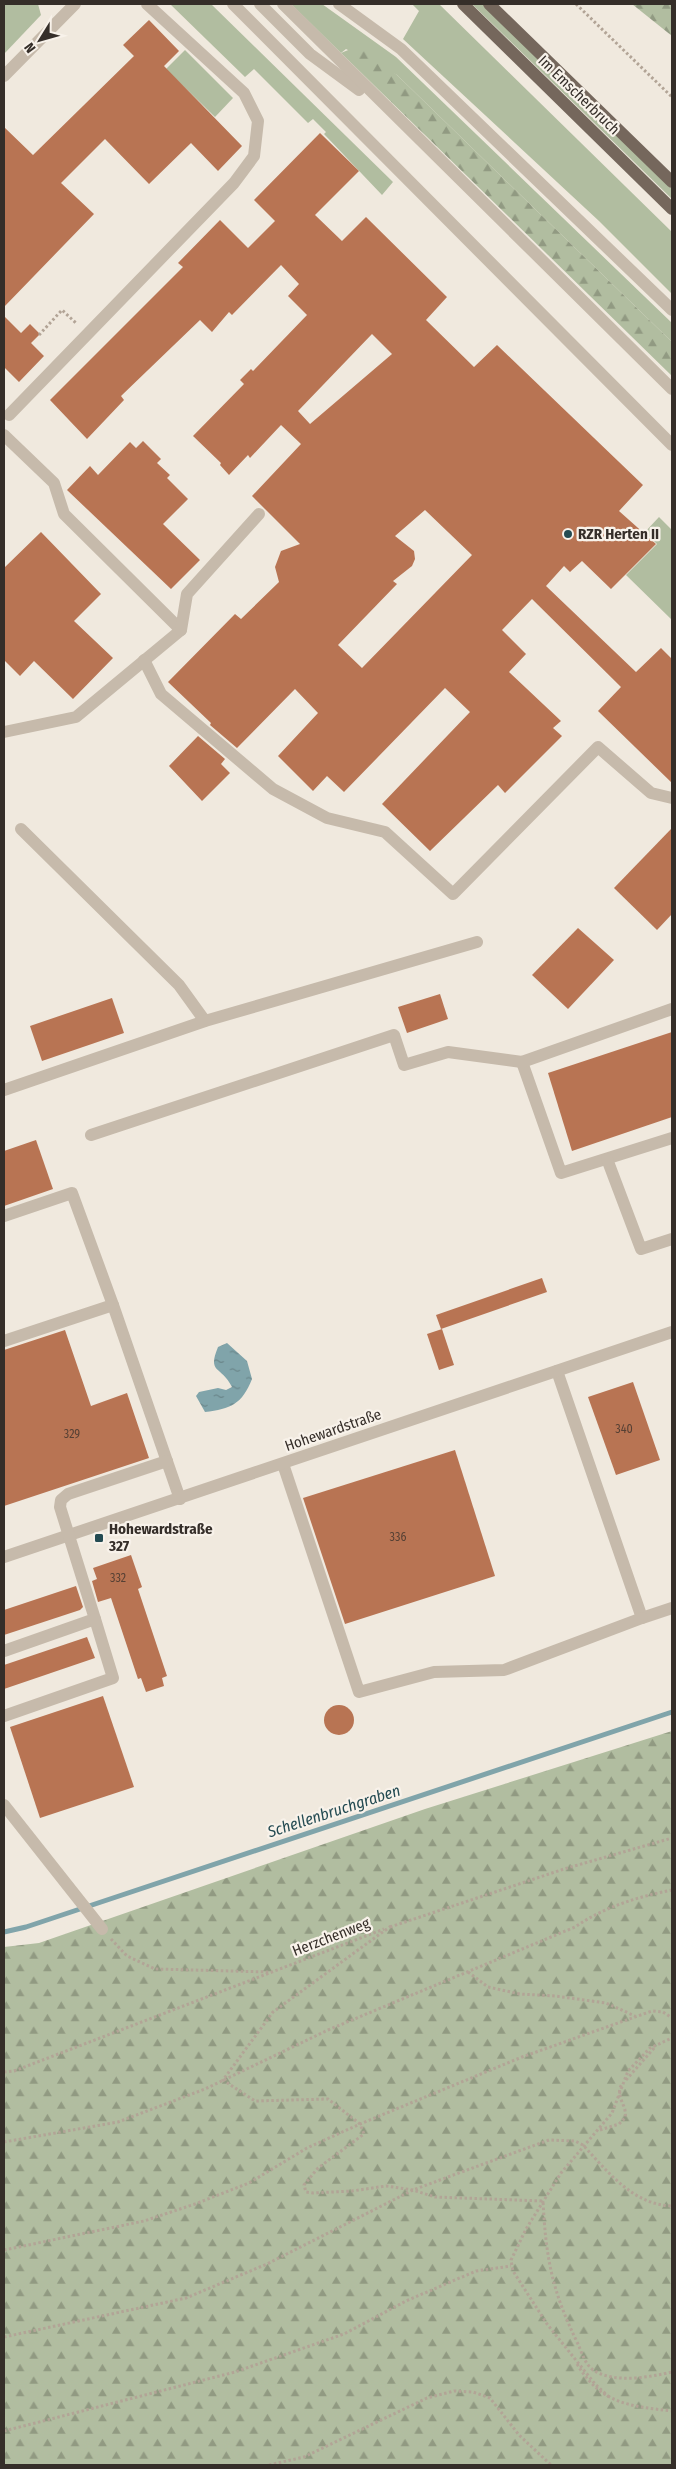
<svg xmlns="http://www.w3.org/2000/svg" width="676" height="2469" font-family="'Fira Sans Condensed',sans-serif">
  <defs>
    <pattern id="forest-firs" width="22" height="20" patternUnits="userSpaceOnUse" patternTransform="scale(1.25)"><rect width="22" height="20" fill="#b1bda0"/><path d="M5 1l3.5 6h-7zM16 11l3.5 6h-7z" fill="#919a82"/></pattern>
    <pattern id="water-ripples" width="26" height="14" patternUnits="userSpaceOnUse" patternTransform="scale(1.25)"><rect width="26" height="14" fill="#80a4aa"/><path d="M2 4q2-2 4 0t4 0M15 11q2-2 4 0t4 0" fill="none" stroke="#6a868a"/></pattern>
  </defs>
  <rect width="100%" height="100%" fill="#f0e9de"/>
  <!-- grass -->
  <g fill="#b1bda0">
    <path d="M 4,4 L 38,4 L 41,15 L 4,54 Z"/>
    <path d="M 170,4 L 211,4 L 393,182 L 382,195 L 324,134 L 326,132 L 313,119 L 308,123 L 254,69 L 245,77 Z"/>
    <path d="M 291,4 L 322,4 L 396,57 L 672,323 L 672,342 L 397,75 L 346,49 L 341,53 Z"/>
    <path d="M 412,4 L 439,4 L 672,232 L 672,294 L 599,221 L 403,39 L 419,11 Z"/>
    <path d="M 472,4 L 483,4 L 672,189 L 672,199 Z"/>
    <path d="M 185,50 L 233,98 L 215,117 L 166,69 Z"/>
    <path d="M 659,517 L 672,530 L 672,620 L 626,575 L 657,544 L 645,532 Z"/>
  </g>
  <!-- forest -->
  <g fill="url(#forest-firs)">
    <path d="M 632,4 L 672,4 L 672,36 Z"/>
    <path d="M 353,48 C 371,50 383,64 397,75 L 672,342 L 672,376 L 341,53 Z"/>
    <path d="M 672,1731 L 672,2465 L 4,2465 L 4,1947 L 39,1943 L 425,1809 Z"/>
  </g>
  <!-- water -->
  <path fill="url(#water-ripples)" d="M 227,1343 L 247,1361 L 252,1379 C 242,1404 231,1409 205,1412 L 196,1396 L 199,1392 L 218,1388 L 226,1390 L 232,1387 C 221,1365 207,1374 218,1347 Z"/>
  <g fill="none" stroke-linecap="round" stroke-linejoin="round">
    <!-- stream -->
    <path stroke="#80a4aa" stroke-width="5" d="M 4,1932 L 26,1927 L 672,1712"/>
  </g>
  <!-- building -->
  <g fill="#b87453" fill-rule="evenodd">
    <path d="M 149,20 L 179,51 L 164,66 L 242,146 L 218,171 L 191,143 L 149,184 L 105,139 L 61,183 L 94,214 L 4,307 L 4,127 L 33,155 L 134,56 L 123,45 Z"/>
    <path d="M 320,133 L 359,171 L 315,215 L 342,241 L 366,217 L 447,297 L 426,320 L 474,367 L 497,345 L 643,485 L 619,511 L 656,544 L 611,589 L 582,561 L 570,572 L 564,566 L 546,586 L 636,672 L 661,648 L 672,659 L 672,783 L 598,711 L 621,687 L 532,599 L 502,630 L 526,654 L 509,672 L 561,721 L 553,728 L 562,736 L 505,793 L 498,785 L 430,851 L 382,804 L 470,712 L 445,688 L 344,792 L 327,776 L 313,791 L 278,756 L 318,713 L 295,689 L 237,748 L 210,725 L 211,723 L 168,682 L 235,614 L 241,619 L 279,582 L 275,567 L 281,551 L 300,544 L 252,496 L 301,444 L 281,425 L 250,458 L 248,455 L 229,475 L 220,465 L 221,463 L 193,436 L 244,384 L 240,380 L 251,369 L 253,371 L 307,315 L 288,296 L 299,284 L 281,265 L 232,315 L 229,312 L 212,332 L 200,320 L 121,396 L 124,400 L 87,439 L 50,400 L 183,267 L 178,263 L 220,220 L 248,248 L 275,221 L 254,200 ZM 372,334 L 392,354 L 310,424 L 298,411 ZM 425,510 L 472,555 L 362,668 L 338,645 L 397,584 L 393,581 L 412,566 L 415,559 L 414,551 L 395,536 Z"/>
    <path d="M 4,316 L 21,333 L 30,324 L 40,334 L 31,343 L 44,356 L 19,382 L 4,367 Z"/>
    <path d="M 143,441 L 161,459 L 157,463 L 170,475 L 167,478 L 188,499 L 163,524 L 200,560 L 171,589 L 67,490 L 90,466 L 98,475 L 130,442 L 136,448 Z"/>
    <path d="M 41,532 L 101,594 L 74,621 L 113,658 L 73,699 L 34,661 L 20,676 L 4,660 L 4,568 Z"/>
    <path d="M 198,736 L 225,759 L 221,764 L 230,773 L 202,801 L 169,766 Z"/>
    <path d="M 672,828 L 672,914 L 657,930 L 614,888 Z"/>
    <path d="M 578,928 L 614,960 L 568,1009 L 532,975 Z"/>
    <path d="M 440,994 L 448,1019 L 407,1033 L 398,1007 Z"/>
    <path d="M 112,998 L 124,1033 L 42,1061 L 30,1026 Z"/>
    <path d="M 672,1032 L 672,1117 L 572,1151 L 548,1073 Z"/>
    <path d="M 36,1140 L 53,1189 L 4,1206 L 4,1151 Z"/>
    <path d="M 542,1278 L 547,1292 L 441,1329 L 436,1315 Z"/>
    <path d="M 442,1329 L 454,1365 L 439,1370 L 427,1334 Z"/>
    <path d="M 65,1330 L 91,1406 L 127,1393 L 149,1458 L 4,1506 L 4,1350 Z"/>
    <path d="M 633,1382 L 660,1460 L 616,1475 L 588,1397 Z"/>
    <path d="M 455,1450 L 495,1576 L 345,1624 L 303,1498 Z"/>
    <path d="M 131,1555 L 142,1587 L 138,1589 L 167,1676 L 162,1678 L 164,1686 L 146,1692 L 141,1678 L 138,1679 L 111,1598 L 98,1602 L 92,1581 L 97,1579 L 93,1568 Z"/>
    <path d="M 76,1586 L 83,1607 L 80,1610 L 4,1635 L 4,1610 Z"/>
    <path d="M 87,1637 L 95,1658 L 4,1689 L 4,1665 Z"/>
    <path d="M 103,1696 L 134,1787 L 40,1818 L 10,1727 Z"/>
    <circle cx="339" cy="1720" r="15"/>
  </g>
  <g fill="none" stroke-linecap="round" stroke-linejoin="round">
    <!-- path -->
    <g stroke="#b2a496" stroke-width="3" stroke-dasharray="2.5 2.5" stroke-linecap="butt">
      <path d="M 576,4 L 672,97"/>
      <path d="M 39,335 L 62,310 L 77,324"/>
      <path d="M 391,1926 L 273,2012 L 223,2080 L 255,2101 L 328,2099 L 360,2124 L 364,2134 L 318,2168 L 304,2185 L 306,2192 L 313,2193 L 352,2191 L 386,2186 L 413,2190 L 435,2197 L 543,2201 C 546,2259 552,2291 578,2344 C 582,2353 585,2364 593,2370 C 615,2384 649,2377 672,2372"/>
      <path d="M 390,1927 L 564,1869 L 672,1838"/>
      <path d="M 111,1939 L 127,1956 L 155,1969 L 269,1972"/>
      <path d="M 468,1972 L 488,1987 L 520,1994 L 555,1996 L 606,2003 L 635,2016"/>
      <path d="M 4,2072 L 14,2071 L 384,1929"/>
      <path d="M 626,2080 L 655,2047"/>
      <path d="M 600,2130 L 619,2124 L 625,2118 C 628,2105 614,2097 622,2084"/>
      <path d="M 4,2142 L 118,2122 L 205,2089 L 328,2030 L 575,1927 C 604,1907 637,1897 672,1890"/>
      <path d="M 4,2250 L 144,2221 L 195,2204 L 249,2183 L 307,2148 L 360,2124 L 522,2057 L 652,2011 L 663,2012 L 672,2018"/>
      <path d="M 4,2337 L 186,2298 L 267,2264 L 413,2190 L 448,2177 L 549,2140 L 575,2141 L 583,2145 C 607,2171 633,2205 672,2206"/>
      <path d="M 577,2364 C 601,2404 629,2406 672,2411"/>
      <path d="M 609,2397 L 595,2384 L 547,2324 L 513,2271 L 511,2260 L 526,2229 L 561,2173 L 612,2113 L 628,2071 L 650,2048 L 672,2038"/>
      <path d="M 4,2431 L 235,2372 L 344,2334 L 406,2301 L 476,2271 L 511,2266"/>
      <path d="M 269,2465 L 304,2457 L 427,2398 L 454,2391 L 473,2392 L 490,2398 L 519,2435 L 551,2465"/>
    </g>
    <!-- minor -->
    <g stroke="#c6baab" stroke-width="12">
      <path d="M 233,4 L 672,445"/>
      <path d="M 260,4 L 310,54 L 359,90"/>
      <path d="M 283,4 L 672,389"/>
      <path d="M 339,4 L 401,49 L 672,310"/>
      <path d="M 4,76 L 75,4"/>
      <path d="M 9,415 L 234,183 L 254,156 L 258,121 L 244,93 L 147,4"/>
      <path d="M 4,435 L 54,483 L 64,514 L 181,630 L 76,717 L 4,732"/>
      <path d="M 181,630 L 187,594 L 259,514"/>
      <path d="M 144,660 L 161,694 L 273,789 L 327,818 L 385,832 L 453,894 L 598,747 L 651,793 L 672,798"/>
      <path d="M 21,829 L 179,985 L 205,1021"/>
      <path d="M 522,1062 L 561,1173 L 672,1138"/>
      <path d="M 4,1090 L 205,1021 L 477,942"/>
      <path d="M 91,1135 L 394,1035 L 404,1065 L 448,1052 L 522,1062 L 672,1009"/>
      <path d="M 607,1159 L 641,1249 L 672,1239"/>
      <path d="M 4,1216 L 72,1193 L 113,1305 L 4,1341"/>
      <path d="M 113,1305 L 180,1499"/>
      <path d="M 557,1371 L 642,1618 L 672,1608"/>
      <path d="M 283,1464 L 359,1692 L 434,1672 L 504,1670 L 642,1618"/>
      <path d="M 4,1557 L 672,1332"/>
      <path d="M 4,1651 L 95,1619 L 60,1507 L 61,1500 L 68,1494 L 167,1461"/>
      <path d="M 4,1716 L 113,1678 L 95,1619"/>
      <path d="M 4,1805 L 102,1929"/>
    </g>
    <!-- major -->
    <g stroke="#75675c" stroke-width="12">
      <path d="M 463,4 L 672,209"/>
      <path d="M 489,4 L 672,182"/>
    </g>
  </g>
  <!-- markers -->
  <g fill="#244b52" stroke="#f8f2ea" stroke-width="2">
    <circle cx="568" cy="534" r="5"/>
    <rect x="94" y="1533" width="10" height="10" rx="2.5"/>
  </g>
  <g text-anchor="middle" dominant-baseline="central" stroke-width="4.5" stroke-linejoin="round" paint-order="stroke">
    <!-- number labels -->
    <g font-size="12" fill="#564034">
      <text x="624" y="1429">340</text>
      <text x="72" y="1434">329</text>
      <text x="398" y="1537">336</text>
      <text x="118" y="1578">332</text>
    </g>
    <!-- street labels -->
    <g font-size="15" fill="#352e29" stroke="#f8f2ea">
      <text transform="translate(579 95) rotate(44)">Im Emscherbruch</text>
      <text transform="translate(333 1430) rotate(-19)">Hohewardstraße</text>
      <text transform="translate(331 1937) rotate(-21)">Herzchenweg</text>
    </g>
    <!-- poi labels -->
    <g font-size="15" font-weight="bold" fill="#352e29" stroke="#f8f2ea" text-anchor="start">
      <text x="578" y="534">RZR Herten II</text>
      <text x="109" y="1529">Hohewardstraße<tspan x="109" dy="17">327</tspan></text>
    </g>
    <!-- water labels -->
    <g font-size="16" font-style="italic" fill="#244b52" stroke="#f8f2ea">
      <text transform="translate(334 1811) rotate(-18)">Schellenbruchgraben</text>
    </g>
  </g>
  <!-- border -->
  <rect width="676" height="2469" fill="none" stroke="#352e29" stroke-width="10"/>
  <!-- north arrow -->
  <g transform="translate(40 40) rotate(233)" stroke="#f8f2ea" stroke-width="4" paint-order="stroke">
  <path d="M0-4L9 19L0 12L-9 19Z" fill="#352e29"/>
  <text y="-8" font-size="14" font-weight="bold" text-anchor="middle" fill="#352e29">N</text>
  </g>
</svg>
